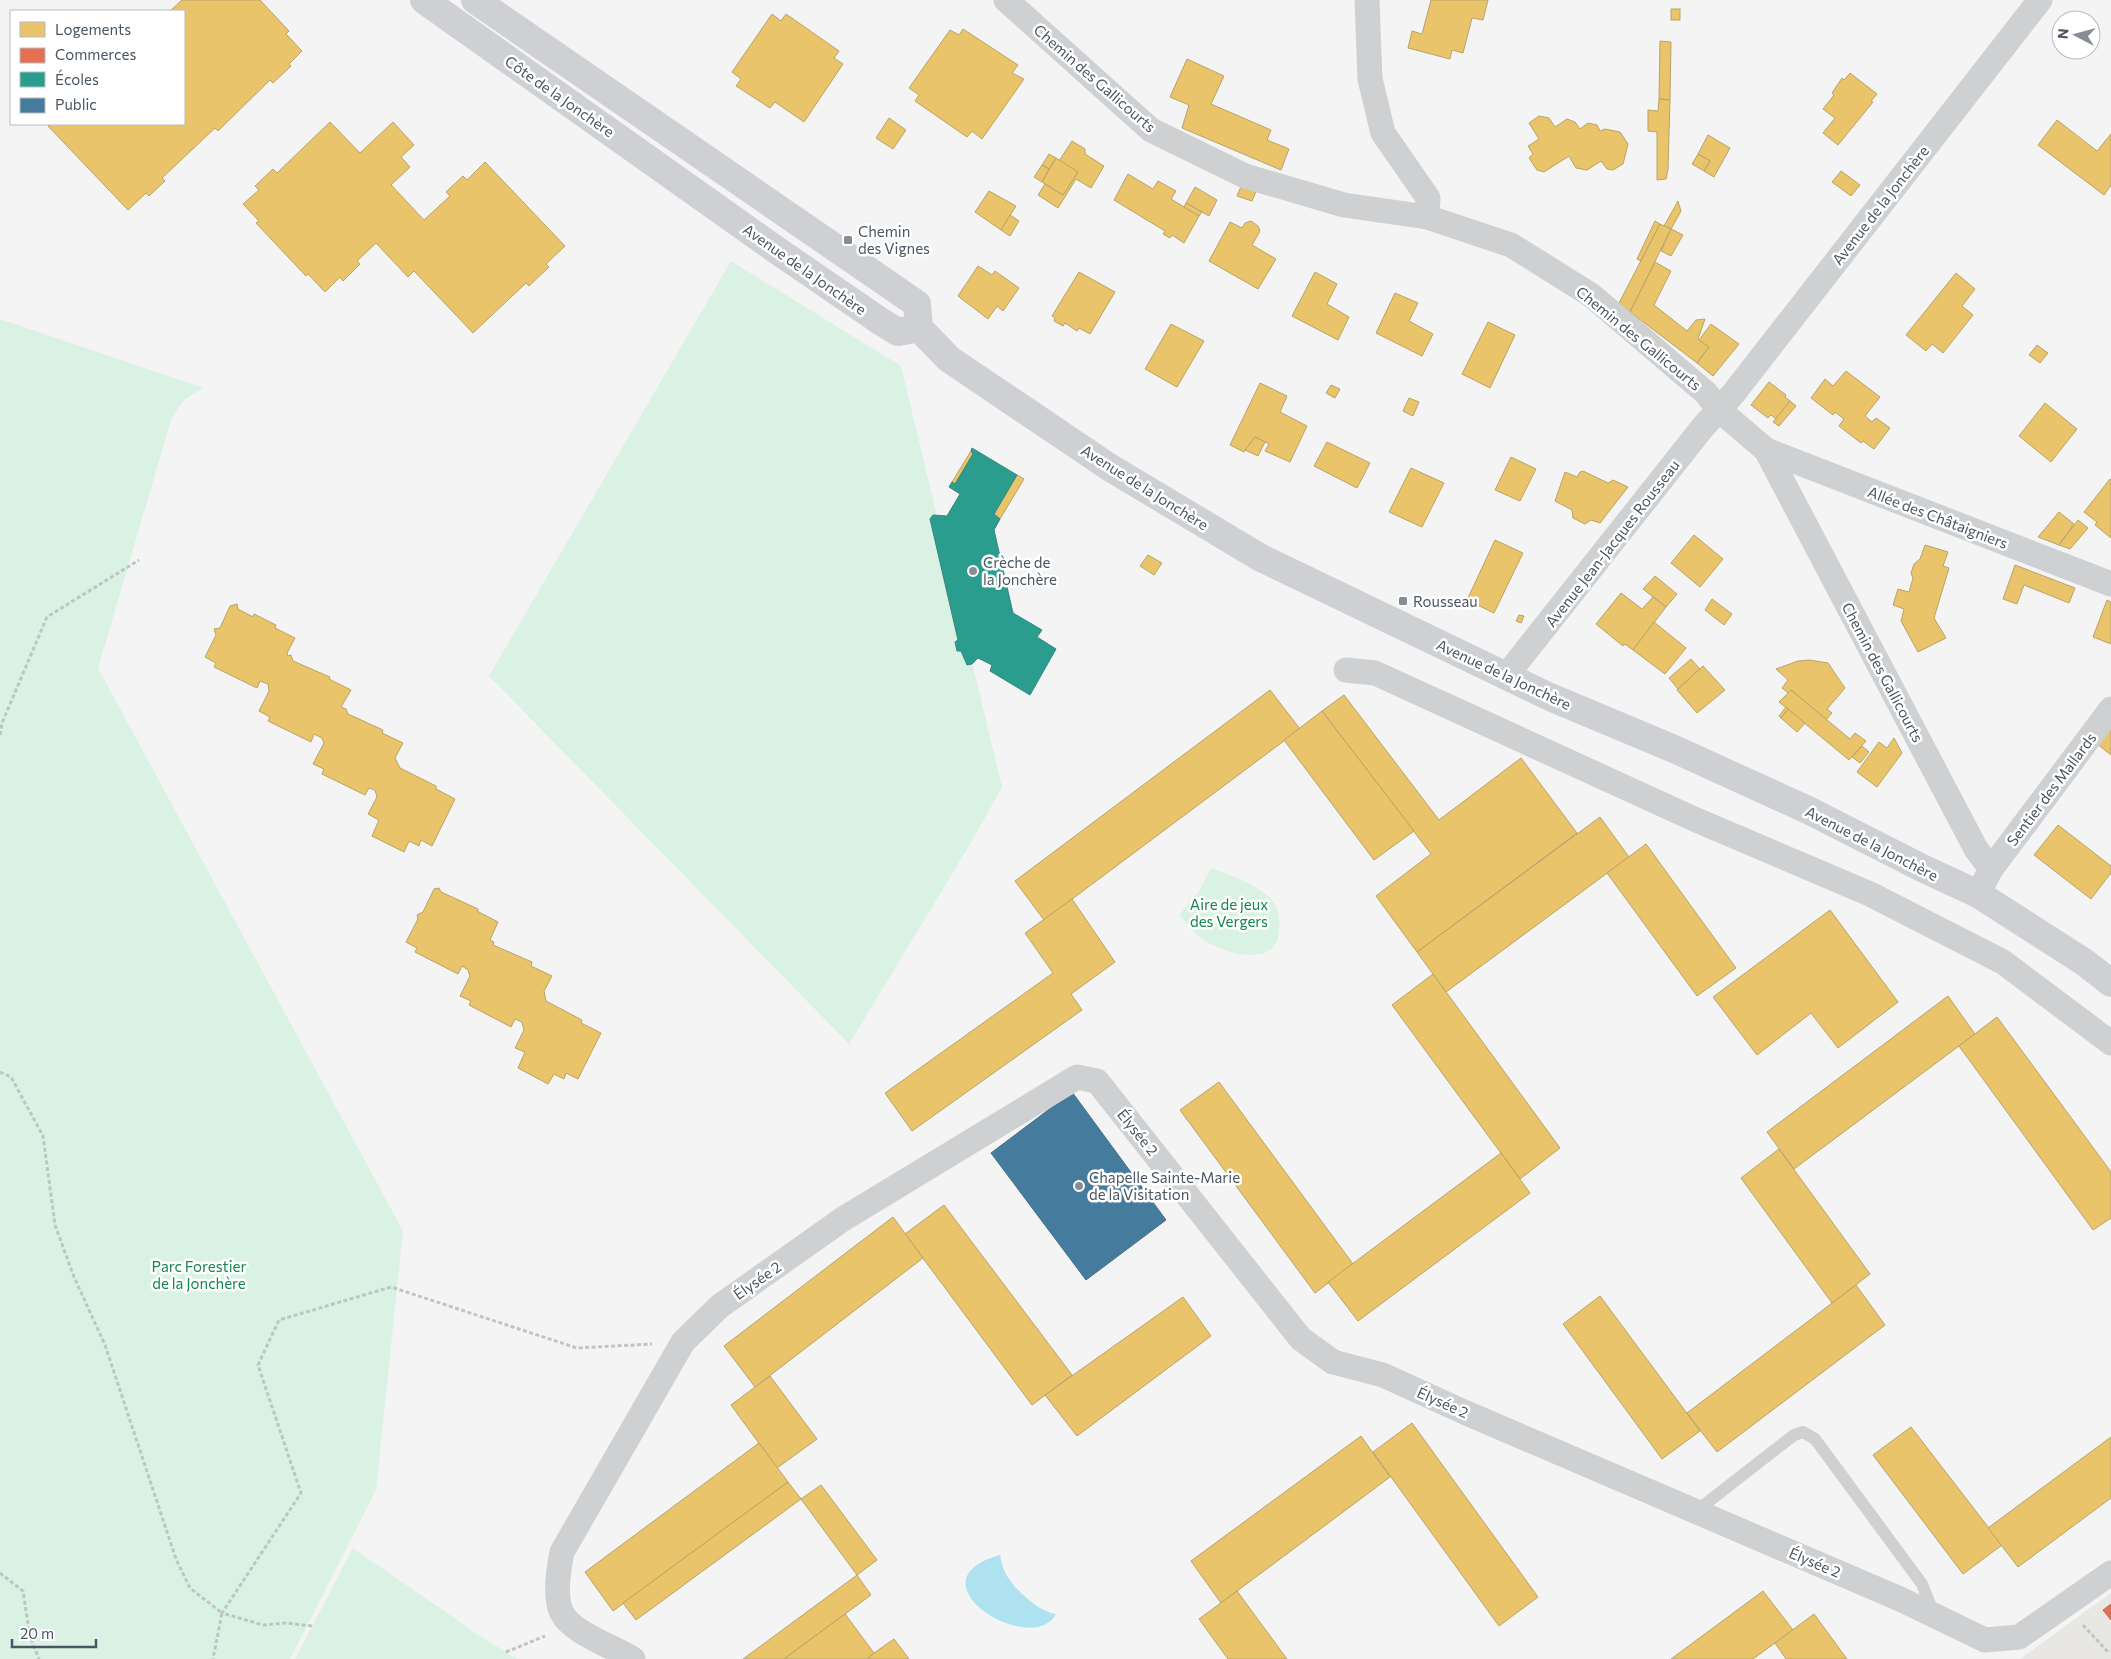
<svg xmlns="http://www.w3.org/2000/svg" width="2111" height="1659" font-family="Commissioner,sans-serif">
  <rect width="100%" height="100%" fill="#f4f4f4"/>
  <!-- commercial -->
  <path fill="#e8e7e3" d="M 2111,1593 L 2111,1659 L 2020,1659 Z"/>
  <!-- green -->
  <g fill="#d9f2e3">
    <path d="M 731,261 L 901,366 L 1002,787 L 969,846 L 849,1044 L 489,676 Z"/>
    <path d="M 0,319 L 204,388 L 185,399 L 172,417 L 98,668 L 403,1231 L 376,1490 L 290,1659 L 0,1659 Z"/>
    <path d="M 1211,868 C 1230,875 1260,885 1274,903 C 1279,909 1280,924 1279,932 C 1276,969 1223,953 1203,940 C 1195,934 1187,923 1179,915 L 1198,893 Z"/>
    <path d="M 353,1548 L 483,1638 L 517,1659 L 295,1659 Z"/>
  </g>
  <!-- water -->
  <path fill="#aee2f0" d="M 1000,1555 C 1001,1560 1002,1565 1004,1570 C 1011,1587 1038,1612 1056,1614 C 1032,1659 906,1581 1000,1555 Z"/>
  <!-- homes -->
  <g fill="#e9c46a" stroke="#b9a367">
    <path d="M 182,0 L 260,0 L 289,31 L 286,34 L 302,51 L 289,64 L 291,66 L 273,83 L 270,80 L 218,131 L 215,128 L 162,178 L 165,181 L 149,196 L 146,193 L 128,210 L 48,126 L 51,124 L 184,124 L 184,11 L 170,11 Z"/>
    <path d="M 1431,0 L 1488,0 L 1483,20 L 1472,18 L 1463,53 L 1452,50 L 1450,59 L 1408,48 L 1412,31 L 1422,34 Z"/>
    <rect x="1671" y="9" width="9" height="11"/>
    <path d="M 772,14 L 781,21 L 786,14 L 839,51 L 834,58 L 843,64 L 804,122 L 775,102 L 770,108 L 736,86 L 741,79 L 732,72 Z"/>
    <path d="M 963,29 L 1018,65 L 1012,73 L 1024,79 L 982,139 L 972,131 L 967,137 L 915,101 L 919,95 L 909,88 L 950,30 L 959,35 Z"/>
    <path d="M 1660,41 L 1671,42 L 1670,100 L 1659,99 Z"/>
    <path d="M 1187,59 L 1224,76 L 1211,104 L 1271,130 L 1267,140 L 1289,149 L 1281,170 L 1182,128 L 1189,105 L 1170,97 Z"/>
    <path d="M 1850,73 L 1877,94 L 1871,101 L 1873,102 L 1838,145 L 1823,133 L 1835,118 L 1823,109 L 1834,95 L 1832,93 L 1842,78 L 1844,80 Z"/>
    <path d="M 1659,99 L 1670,100 L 1668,169 L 1666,179 L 1657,180 L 1657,132 L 1648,131 L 1648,110 L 1658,111 Z"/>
    <path d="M 1539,116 L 1549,118 L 1555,127 L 1567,119 L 1575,122 L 1580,129 L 1588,123 L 1597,125 L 1600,131 L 1605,129 L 1620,132 L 1628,144 L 1623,164 L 1613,170 L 1607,169 L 1601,161 L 1587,170 L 1576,168 L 1569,156 L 1544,172 L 1537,170 L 1529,158 L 1533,154 L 1528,146 L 1539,139 L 1529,123 Z"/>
    <path d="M 889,118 L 906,130 L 893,149 L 876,138 Z"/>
    <path d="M 2057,120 L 2097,151 L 2111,134 L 2111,185 L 2104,195 L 2038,145 Z"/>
    <path d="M 330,122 L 360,153 L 393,122 L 414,145 L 401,157 L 410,167 L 391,185 L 424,220 L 450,196 L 446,192 L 463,176 L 467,180 L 485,162 L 565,246 L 546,264 L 549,267 L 529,286 L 526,283 L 473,333 L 414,271 L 408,277 L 376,243 L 357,261 L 360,264 L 343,281 L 340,277 L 325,292 L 308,274 L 306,276 L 256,223 L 259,221 L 243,204 L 259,190 L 255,186 L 273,169 L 277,173 Z"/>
    <path d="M 1708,135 L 1730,148 L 1714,177 L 1704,171 L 1710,161 L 1698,154 Z"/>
    <path d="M 1072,141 L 1085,149 L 1085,154 L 1104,166 L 1091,188 L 1076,179 L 1058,208 L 1038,195 L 1045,184 L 1063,195 L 1078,172 L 1059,161 Z"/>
    <path d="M 1049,154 L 1056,158 L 1049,169 L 1042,165 Z"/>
    <path d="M 1698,154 L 1710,161 L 1704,171 L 1692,164 Z"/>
    <path d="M 1056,158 L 1078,172 L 1063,195 L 1042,182 Z"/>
    <path d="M 1042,165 L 1049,169 L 1042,182 L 1034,177 Z"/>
    <path d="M 1841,171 L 1860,185 L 1851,196 L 1832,182 Z"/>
    <path d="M 1128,174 L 1153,189 L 1158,181 L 1176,191 L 1171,199 L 1199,216 L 1184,243 L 1172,235 L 1170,238 L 1163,234 L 1165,231 L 1114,200 Z"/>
    <path d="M 1242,184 L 1257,189 L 1252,201 L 1237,196 Z"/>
    <path d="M 1195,187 L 1217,200 L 1209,216 L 1186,203 Z"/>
    <path d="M 989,191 L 1016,206 L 1001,230 L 975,212 Z"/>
    <path d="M 1678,201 L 1681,211 L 1671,229 L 1664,226 Z"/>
    <path d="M 1186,203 L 1202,212 L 1199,216 L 1184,207 Z"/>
    <path d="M 1010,215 L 1019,221 L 1010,236 L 1001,230 Z"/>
    <path d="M 1251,221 L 1258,226 L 1260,231 L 1252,245 L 1276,259 L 1258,289 L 1209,261 L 1230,222 L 1242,228 L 1245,223 Z"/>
    <path d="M 1655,221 L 1660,224 L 1641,261 L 1637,259 Z"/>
    <path d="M 1660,224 L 1671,229 L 1630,312 L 1619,303 Z"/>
    <path d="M 1671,229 L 1683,235 L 1671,256 L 1661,251 Z"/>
    <path d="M 1655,262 L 1671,271 L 1654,305 L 1687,331 L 1696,320 L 1705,319 L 1698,339 L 1709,347 L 1697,363 L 1630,312 Z"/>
    <path d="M 978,266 L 992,275 L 995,271 L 1019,288 L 1003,311 L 997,306 L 988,319 L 958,296 Z"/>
    <path d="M 1079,272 L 1115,292 L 1090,334 L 1079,328 L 1077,331 L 1065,323 L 1063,326 L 1054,321 L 1055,318 L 1052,316 Z"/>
    <path d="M 1315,272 L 1337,284 L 1327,304 L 1349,317 L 1338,340 L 1292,316 Z"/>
    <path d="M 1956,273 L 1975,289 L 1962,306 L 1973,315 L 1943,353 L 1932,344 L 1926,351 L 1906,335 Z"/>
    <path d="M 1395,293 L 1418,303 L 1409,321 L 1433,334 L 1422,356 L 1376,333 Z"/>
    <path d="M 1488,322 L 1515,335 L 1490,388 L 1462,374 Z"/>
    <path d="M 1171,324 L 1204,341 L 1177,387 L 1145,369 Z"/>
    <path d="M 1711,324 L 1739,344 L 1713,376 L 1697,363 L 1709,347 L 1699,340 Z"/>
    <path d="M 2037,345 L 2048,353 L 2040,363 L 2029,355 Z"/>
    <path d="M 1846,371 L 1880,397 L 1865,416 L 1872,422 L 1876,418 L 1890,428 L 1874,449 L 1863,441 L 1861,443 L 1839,426 L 1844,419 L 1835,412 L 1833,415 L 1811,398 L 1825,379 L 1833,386 Z"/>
    <path d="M 1769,382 L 1786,395 L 1785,397 L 1790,401 L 1776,419 L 1771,415 L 1768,418 L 1751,405 Z"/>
    <path d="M 1260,383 L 1287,396 L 1280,412 L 1307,426 L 1290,462 L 1265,451 L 1269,444 L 1255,437 L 1244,452 L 1230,445 Z"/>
    <path d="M 1331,385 L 1340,389 L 1335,398 L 1326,393 Z"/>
    <path d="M 1409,398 L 1419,402 L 1413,416 L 1403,411 Z"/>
    <path d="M 1790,401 L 1796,406 L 1779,426 L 1773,422 Z"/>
    <path d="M 2045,403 L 2077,429 L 2051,462 L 2019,436 Z"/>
    <path d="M 1255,437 L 1265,442 L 1258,456 L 1245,450 Z"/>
    <path d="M 1327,442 L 1370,463 L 1357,488 L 1314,466 Z"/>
    <path d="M 971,451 L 973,454 L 955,484 L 952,482 Z"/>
    <path d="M 1511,457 L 1536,469 L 1520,501 L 1495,490 Z"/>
    <path d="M 1411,468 L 1444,483 L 1422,527 L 1389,512 Z"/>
    <path d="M 1583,471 L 1608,483 L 1613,480 L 1628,487 L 1600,523 L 1591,520 L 1585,524 L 1573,518 L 1572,510 L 1555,501 L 1565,472 L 1577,477 L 1580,472 Z"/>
    <path d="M 1017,475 L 1024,479 L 1000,519 L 994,514 Z"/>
    <path d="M 2110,479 L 2111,480 L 2111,538 L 2095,525 L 2097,522 L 2084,512 Z"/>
    <path d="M 2059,512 L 2074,524 L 2059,545 L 2038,537 Z"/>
    <path d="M 2078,520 L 2088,528 L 2070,549 L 2059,545 Z"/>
    <path d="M 1694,535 L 1723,559 L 1700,587 L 1671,563 Z"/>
    <path d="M 1495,540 L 1523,553 L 1494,613 L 1467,600 Z"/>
    <path d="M 1925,545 L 1948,552 L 1943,566 L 1949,568 L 1934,618 L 1946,638 L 1918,652 L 1901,621 L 1904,609 L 1893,605 L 1898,589 L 1909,592 L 1913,578 L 1911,573 L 1914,564 L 1920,559 Z"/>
    <path d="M 1148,555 L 1162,563 L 1154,575 L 1140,566 Z"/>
    <path d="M 2015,565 L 2075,588 L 2069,603 L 2024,585 L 2017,604 L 2003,599 Z"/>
    <path d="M 1655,576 L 1677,594 L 1666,607 L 1643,589 Z"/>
    <path d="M 1621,593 L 1642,609 L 1653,597 L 1666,607 L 1633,650 L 1625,644 L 1623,646 L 1596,624 Z"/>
    <path d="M 1712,599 L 1732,614 L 1724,625 L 1705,610 Z"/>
    <path d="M 2107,600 L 2111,602 L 2111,644 L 2093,637 Z"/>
    <path d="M 237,604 L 238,609 L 253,617 L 254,614 L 276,625 L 275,628 L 295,638 L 287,653 L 288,656 L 291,655 L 293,661 L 330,677 L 329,679 L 351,690 L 341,707 L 346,709 L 348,714 L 383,730 L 382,733 L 403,743 L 395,758 L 400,768 L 436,786 L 436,789 L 455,799 L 432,846 L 421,840 L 419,846 L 409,841 L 404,852 L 372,836 L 379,820 L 368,814 L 377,797 L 375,790 L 369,788 L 365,795 L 322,774 L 324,769 L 313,764 L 324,743 L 322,738 L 314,734 L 311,742 L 268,721 L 270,717 L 259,711 L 269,691 L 268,684 L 260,681 L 257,688 L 214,667 L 216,663 L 205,657 L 216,635 L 214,629 L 220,628 L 230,606 Z"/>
    <path d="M 1519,615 L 1524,616 L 1521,623 L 1516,621 Z"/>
    <path d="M 1654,622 L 1686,648 L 1665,674 L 1633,650 Z"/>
    <path d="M 1691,659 L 1700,669 L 1678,689 L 1669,678 Z"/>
    <path d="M 1809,660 L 1828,663 L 1845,688 L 1827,709 L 1832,713 L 1826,720 L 1791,690 L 1788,693 L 1782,688 L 1788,680 L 1776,669 L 1798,661 Z"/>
    <path d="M 1703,666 L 1725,690 L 1697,713 L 1677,690 Z"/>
    <path d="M 1270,690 L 1300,729 L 1044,920 L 1015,881 Z"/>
    <path d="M 1791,690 L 1850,739 L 1855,733 L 1866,741 L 1849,760 L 1779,702 Z"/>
    <path d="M 1344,695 L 1439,820 L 1521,758 L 1577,833 L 1417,952 L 1376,896 L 1431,854 L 1322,711 Z"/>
    <path d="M 1786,707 L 1788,709 L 1781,718 L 1779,716 Z"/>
    <path d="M 1788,709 L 1805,723 L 1797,732 L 1781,718 Z"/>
    <path d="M 1322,711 L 1414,831 L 1374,860 L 1284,740 Z"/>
    <path d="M 2111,726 L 2111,755 L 2096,743 Z"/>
    <path d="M 1894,738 L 1902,753 L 1877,787 L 1857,772 L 1879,742 L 1887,748 Z"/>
    <path d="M 1862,746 L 1869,752 L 1860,763 L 1852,757 Z"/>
    <path d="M 1600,817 L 1629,857 L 1446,992 L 1417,952 Z"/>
    <path d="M 2058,825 L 2111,866 L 2111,873 L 2091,899 L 2034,855 Z"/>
    <path d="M 1646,844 L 1736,968 L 1697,996 L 1607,873 Z"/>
    <path d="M 439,888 L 441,892 L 478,909 L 477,911 L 498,922 L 490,940 L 494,942 L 493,945 L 532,962 L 531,966 L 552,976 L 544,991 L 546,1001 L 582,1020 L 581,1023 L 601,1033 L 578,1079 L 566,1073 L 564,1079 L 554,1074 L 548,1084 L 518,1068 L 525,1052 L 515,1048 L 524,1030 L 522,1022 L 515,1019 L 511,1027 L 469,1005 L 471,1001 L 460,996 L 470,976 L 468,970 L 462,966 L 458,974 L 415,952 L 417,948 L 406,942 L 418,919 L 417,915 L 423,912 L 434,889 Z"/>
    <path d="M 1072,899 L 1115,962 L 1071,994 L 1082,1010 L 912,1131 L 885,1093 L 1053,973 L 1025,933 Z"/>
    <path d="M 1830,910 L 1898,1002 L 1838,1048 L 1811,1013 L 1757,1055 L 1713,997 Z"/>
    <path d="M 1433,974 L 1560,1148 L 1520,1179 L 1392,1005 Z"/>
    <path d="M 1948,996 L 1975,1034 L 1794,1169 L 1767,1132 Z"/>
    <path d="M 1997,1017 L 2111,1172 L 2111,1218 L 2093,1230 L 1959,1046 Z"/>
    <path d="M 1219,1082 L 1353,1264 L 1315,1293 L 1180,1110 Z"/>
    <path d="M 1779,1149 L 1870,1274 L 1832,1303 L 1741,1178 Z"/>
    <path d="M 1501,1153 L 1530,1193 L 1358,1321 L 1328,1282 Z"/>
    <path d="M 944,1205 L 1072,1375 L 1032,1405 L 905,1234 Z"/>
    <path d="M 893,1217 L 923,1258 L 755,1387 L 724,1346 Z"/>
    <path d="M 1856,1285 L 1885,1325 L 1717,1452 L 1687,1413 Z"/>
    <path d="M 1600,1296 L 1700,1431 L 1662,1459 L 1563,1324 Z"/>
    <path d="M 1183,1297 L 1211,1336 L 1077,1436 L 1045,1395 Z"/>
    <path d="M 770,1376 L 817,1439 L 777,1468 L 731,1405 Z"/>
    <path d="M 1412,1423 L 1538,1597 L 1499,1626 L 1373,1452 Z"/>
    <path d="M 1911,1427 L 2002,1545 L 1963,1574 L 1873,1455 Z"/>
    <path d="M 1361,1436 L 1390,1477 L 1221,1603 L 1191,1561 Z"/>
    <path d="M 2111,1437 L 2111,1498 L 2018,1567 L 1988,1528 Z"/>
    <path d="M 759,1443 L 788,1482 L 613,1611 L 585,1572 Z"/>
    <path d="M 788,1482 L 801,1499 L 636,1620 L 623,1603 Z"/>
    <path d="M 821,1485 L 877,1560 L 857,1575 L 801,1499 Z"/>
    <path d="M 857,1575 L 871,1595 L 845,1614 L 784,1659 L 743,1659 Z"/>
    <path d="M 1237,1591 L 1287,1659 L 1228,1659 L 1199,1619 Z"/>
    <path d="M 1763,1591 L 1793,1630 L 1775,1643 L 1753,1659 L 1671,1659 Z"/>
    <path d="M 845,1614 L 874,1653 L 867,1659 L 784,1659 Z"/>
    <path d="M 1814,1614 L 1847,1659 L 1786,1659 L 1775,1643 Z"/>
    <path d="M 894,1639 L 909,1659 L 867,1659 L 874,1653 Z"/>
  </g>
  <!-- shops -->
  <path fill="#e76f51" stroke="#b86856" d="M 2111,1604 L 2111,1620 L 2103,1610 Z"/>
  <!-- schools -->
  <path fill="#2a9d8f" stroke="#348881" d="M 972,448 L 1017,475 L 994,514 L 1000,519 L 994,530 L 1013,613 L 1042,630 L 1037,637 L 1056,649 L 1030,695 L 990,671 L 992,665 L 978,658 L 972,664 L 967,665 L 961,651 L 957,651 L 955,642 L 958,640 L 930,519 L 933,515 L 947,516 L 960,494 L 949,487 L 952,482 L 955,484 L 973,454 L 971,451 Z"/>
  <!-- public -->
  <path fill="#457b9d" stroke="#46708b" d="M 1072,1092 L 1166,1220 L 1086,1280 L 991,1153 Z"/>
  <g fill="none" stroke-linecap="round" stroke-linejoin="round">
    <!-- path -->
    <g stroke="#bcc7c4" stroke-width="3" stroke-dasharray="4 2.5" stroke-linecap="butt">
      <path d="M 0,735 L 2,723 L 47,617 L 139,560"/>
      <path d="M 0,1072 L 11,1077 L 43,1136 L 55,1225 L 74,1277 L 105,1345 L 176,1559 L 190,1588 L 222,1613 L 213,1659"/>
      <path d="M 0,1573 L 23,1591 L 30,1637 L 39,1659"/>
      <path d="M 2083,1625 L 2108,1652"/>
      <path d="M 312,1626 L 286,1623 L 263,1625 L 222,1613 L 301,1493 L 258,1365 L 279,1320 L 391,1287 L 577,1348 L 652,1344"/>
      <path d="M 506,1652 L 545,1636"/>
    </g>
    <!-- lane -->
    <path stroke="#ced0d2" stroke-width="12" d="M 1695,1512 L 1794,1435 L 1803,1432 L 1815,1439 L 1922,1584 L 1934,1614"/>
    <!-- street -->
    <g stroke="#ced0d2" stroke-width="25">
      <path d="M 1006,0 L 1151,130 L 1245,176 L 1344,205 L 1427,217 L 1511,245 L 1591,295 L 1706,393 L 1718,409 L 1766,450 L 1976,849 L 1991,869 L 1978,894"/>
      <path d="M 1367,0 L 1370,79 L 1383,133 L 1428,198 L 1427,217"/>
      <path d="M 1766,450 L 2111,584"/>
      <path d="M 1346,670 L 1375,673 L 1694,819 L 1870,894 L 2003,962 L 2111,1043"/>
      <path d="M 1506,676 L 1703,427 L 1733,394 L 2040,0"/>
      <path d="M 1991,869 L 2111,709"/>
      <path d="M 633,1659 C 614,1647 572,1633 562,1613 C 554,1598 559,1567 562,1552 L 683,1342 L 720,1306 L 843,1219 L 1077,1077 L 1097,1081 L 1301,1339 L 1333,1362 L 1383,1375 L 1464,1412 L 1900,1599 L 1985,1640 L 2019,1637 L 2111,1573"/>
    </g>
    <!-- secondary -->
    <g stroke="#ced0d4" stroke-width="28">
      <path d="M 424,0 L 775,249 L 880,321 L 898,332 L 919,328"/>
      <path d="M 475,0 L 917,304 L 919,328 L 949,359 L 1109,467 L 1261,558 L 1550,697 L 1674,749 L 1808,810 L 1922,868 L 1978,894 L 2084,962 L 2111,983"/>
    </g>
  </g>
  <!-- markers -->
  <g fill="#868d94" stroke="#fff" stroke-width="2">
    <rect x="843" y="235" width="10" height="10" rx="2.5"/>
    <circle cx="973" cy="571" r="5"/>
    <rect x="1398" y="596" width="10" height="10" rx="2.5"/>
    <circle cx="1079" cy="1186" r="5"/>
  </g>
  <g text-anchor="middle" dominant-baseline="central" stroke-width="5" stroke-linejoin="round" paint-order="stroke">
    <!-- street labels -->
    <g font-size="15" fill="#4a5661" stroke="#fff">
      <text transform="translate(1095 78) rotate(41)">Chemin des Gallicourts</text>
      <text transform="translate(560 96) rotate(35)">Côte de la Jonchère</text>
      <text transform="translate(1880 205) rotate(-52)">Avenue de la Jonchère</text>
      <text transform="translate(805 269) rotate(35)">Avenue de la Jonchère</text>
      <text transform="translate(1639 338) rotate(39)">Chemin des Gallicourts</text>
      <text transform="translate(1145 487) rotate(32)">Avenue de la Jonchère</text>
      <text transform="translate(1938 517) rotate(21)">Allée des Châtaigniers</text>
      <text transform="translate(1612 543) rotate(-52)">Avenue Jean-Jacques Rousseau</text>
      <text transform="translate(1883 672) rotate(62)">Chemin des Gallicourts</text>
      <text transform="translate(1504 674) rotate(25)">Avenue de la Jonchère</text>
      <text transform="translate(2051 789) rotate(-53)">Sentier des Mallards</text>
      <text transform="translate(1872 843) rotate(27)">Avenue de la Jonchère</text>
      <text transform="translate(1138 1132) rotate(51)">Élysée 2</text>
      <text transform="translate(757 1280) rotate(-35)">Élysée 2</text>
      <text transform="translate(1443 1402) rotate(24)">Élysée 2</text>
      <text transform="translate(1815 1562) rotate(23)">Élysée 2</text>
    </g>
    <!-- poi labels -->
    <g font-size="15" fill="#4a5661" stroke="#fff" text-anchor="start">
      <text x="858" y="231">Chemin<tspan x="858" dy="17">des Vignes</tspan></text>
      <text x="983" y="562">Crèche de<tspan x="983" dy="17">la Jonchère</tspan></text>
      <text x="1413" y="601">Rousseau</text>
      <text x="1089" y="1177">Chapelle Sainte-Marie<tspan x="1089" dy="17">de la Visitation</tspan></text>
    </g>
    <!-- park labels -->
    <g font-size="15" fill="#17864f" stroke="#fff">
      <text x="1229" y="904">Aire de jeux<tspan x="1229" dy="17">des Vergers</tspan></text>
      <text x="199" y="1266">Parc Forestier<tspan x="199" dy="17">de la Jonchère</tspan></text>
    </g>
  </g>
  <!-- legend -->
  <rect x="10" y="10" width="175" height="115" fill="#ffffff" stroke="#b7bbc0"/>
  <rect x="20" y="22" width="25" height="15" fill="#e9c46a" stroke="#b7bbc0"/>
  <text x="55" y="35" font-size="15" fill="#4a5661">Logements</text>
  <rect x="20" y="48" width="25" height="15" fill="#e76f51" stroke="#b7bbc0"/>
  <text x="55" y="60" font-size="15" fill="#4a5661">Commerces</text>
  <rect x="20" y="72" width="25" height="15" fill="#2a9d8f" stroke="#b7bbc0"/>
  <text x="55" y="85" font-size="15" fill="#4a5661">Écoles</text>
  <rect x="20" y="98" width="25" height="15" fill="#457b9d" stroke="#b7bbc0"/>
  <text x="55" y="110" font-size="15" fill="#4a5661">Public</text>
  <!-- north arrow -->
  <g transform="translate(2076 35) rotate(276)"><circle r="24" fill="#ffffff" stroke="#b7bbc0"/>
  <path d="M0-4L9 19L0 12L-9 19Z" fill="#868d94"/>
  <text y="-8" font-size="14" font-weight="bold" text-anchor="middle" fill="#4a5661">N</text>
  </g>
  <!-- scale -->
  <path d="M12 1639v8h84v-8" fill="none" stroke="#4a5661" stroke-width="2.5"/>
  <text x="20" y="1639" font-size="15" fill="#4a5661" stroke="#ffffff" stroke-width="4" paint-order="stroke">20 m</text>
</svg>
